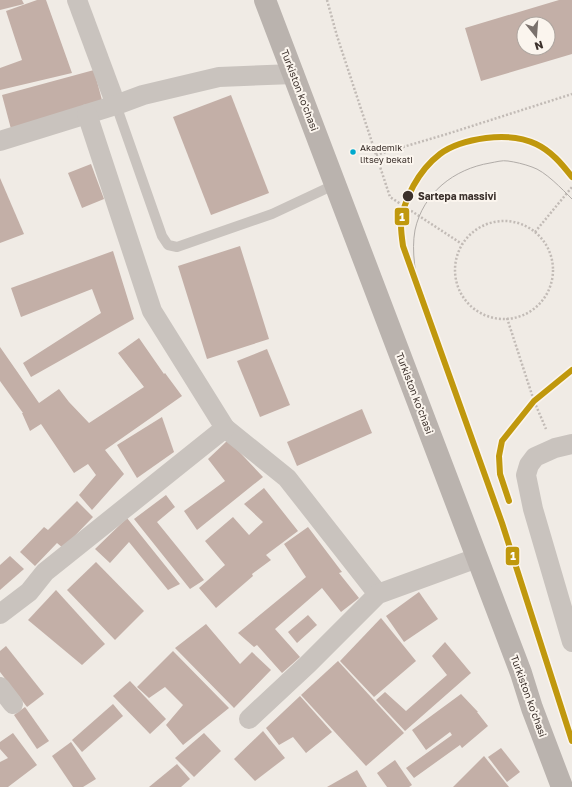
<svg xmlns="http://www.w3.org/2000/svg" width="572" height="787" font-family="'Golos Text',sans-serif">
  <rect width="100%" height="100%" fill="#f0ebe5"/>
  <!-- building -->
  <g fill="#c3afa7" fill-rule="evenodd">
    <path d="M 0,0 L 22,0 L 24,4 L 0,10 Z"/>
    <path d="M 37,0 L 46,0 L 72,73 L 0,90 L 0,68 L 22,60 L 6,11 Z"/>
    <path d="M 559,0 L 572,0 L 572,54 L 481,81 L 465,28 ZM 524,24 L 548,24 L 548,48 L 524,48 Z"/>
    <path d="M 94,70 L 103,104 L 11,129 L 2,95 Z"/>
    <path d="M 231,95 L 269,193 L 211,215 L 173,117 Z"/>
    <path d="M 91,164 L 104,199 L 82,208 L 68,173 Z"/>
    <path d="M 0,178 L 24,234 L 0,243 Z"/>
    <path d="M 240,246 L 269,339 L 207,359 L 178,266 Z"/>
    <path d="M 113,251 L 134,319 L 31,377 L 23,363 L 101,313 L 92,289 L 21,317 L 11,288 Z"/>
    <path d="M 139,338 L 164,374 L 165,373 L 182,396 L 105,450 L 124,474 L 92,510 L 79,495 L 96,475 L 88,464 L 74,473 L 41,424 L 30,431 L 22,413 L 23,413 L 0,381 L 0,347 L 39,403 L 59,389 L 69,402 L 89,423 L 144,387 L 118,353 Z"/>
    <path d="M 267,349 L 290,405 L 260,417 L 237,361 Z"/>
    <path d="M 362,409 L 372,433 L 297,466 L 287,442 Z"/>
    <path d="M 162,417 L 174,452 L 137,478 L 117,445 Z"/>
    <path d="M 228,440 L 263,477 L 197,530 L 184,511 L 225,481 L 208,459 Z"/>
    <path d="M 264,488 L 298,531 L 266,555 L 271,560 L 252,574 L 253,576 L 216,608 L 199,588 L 225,565 L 205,541 L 233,517 L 249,535 L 263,522 L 244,504 Z"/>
    <path d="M 166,495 L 175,507 L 157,522 L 204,580 L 190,589 L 134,519 Z"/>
    <path d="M 77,501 L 93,517 L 63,548 L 57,543 L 35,566 L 20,552 L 44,527 L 48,530 Z"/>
    <path d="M 127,518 L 180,584 L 168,590 L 129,542 L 110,563 L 95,549 Z"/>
    <path d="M 308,527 L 342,572 L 339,573 L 359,598 L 341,612 L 322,588 L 275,629 L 300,657 L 282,673 L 257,645 L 254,647 L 238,633 L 306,577 L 284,544 Z"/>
    <path d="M 10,556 L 24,569 L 0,590 L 0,565 Z"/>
    <path d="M 96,562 L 144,611 L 115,640 L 67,590 Z"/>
    <path d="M 56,590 L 105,644 L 82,665 L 28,620 Z"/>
    <path d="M 419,592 L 438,619 L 404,642 L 386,616 Z"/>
    <path d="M 308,615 L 317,625 L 297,643 L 288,632 Z"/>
    <path d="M 381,618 L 416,661 L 374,697 L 340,661 Z"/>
    <path d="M 206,624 L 240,664 L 252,652 L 271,670 L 234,708 L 175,648 Z"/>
    <path d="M 445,642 L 471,673 L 405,731 L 376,700 L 385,692 L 406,711 L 447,675 L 432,656 Z"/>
    <path d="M 6,646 L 44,694 L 27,707 L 0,672 L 0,651 Z"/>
    <path d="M 173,651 L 229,708 L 183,745 L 166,725 L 183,705 L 165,687 L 149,698 L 137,687 Z"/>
    <path d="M 338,661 L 404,733 L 366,766 L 301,695 Z"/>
    <path d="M 130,681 L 166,719 L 150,734 L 113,696 Z"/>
    <path d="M 461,694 L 478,712 L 477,712 L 488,726 L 462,748 L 460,745 L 414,778 L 406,768 L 452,735 L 450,732 L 426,750 L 412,730 Z"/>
    <path d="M 300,696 L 332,732 L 306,753 L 293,737 L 279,745 L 266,728 Z"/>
    <path d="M 113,704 L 123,716 L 82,752 L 72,740 Z"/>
    <path d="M 25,707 L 49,741 L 37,749 L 14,715 Z"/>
    <path d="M 263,731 L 285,758 L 255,781 L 234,759 Z"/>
    <path d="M 13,733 L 37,765 L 8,787 L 0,787 L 0,762 L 8,758 L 0,749 L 0,742 Z"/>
    <path d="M 204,733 L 221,751 L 194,777 L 175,758 Z"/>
    <path d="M 71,742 L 96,779 L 83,787 L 73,787 L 52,756 Z"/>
    <path d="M 501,748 L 520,772 L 507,782 L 488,757 Z"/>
    <path d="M 484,756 L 509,787 L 453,787 Z"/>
    <path d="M 395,760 L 412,785 L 409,787 L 387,787 L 377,773 Z"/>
    <path d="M 177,764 L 190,779 L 181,787 L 149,787 Z"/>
    <path d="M 357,770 L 367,787 L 327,787 Z"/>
  </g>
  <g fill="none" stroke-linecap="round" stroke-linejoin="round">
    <!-- path -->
    <g stroke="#c2bbb6" stroke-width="2.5" stroke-dasharray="2 2" stroke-linecap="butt">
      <path d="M 327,0 L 337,36 L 390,197 L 462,244"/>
      <path d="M 376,155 L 447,134 L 572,94"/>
      <circle cx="504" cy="270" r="49"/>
      <path d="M 535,232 L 572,187"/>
      <path d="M 507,318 L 534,401 L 546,429"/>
    </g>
    <!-- lane -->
    <path stroke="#c9c3be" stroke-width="10" d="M 116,105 L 162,236 L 168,245 L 177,247 L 272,214 L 336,184"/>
    <!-- street -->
    <g stroke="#c9c3be" stroke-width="20">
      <path d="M 77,0 L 116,105"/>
      <path d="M 0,141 L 116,105 L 143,95 L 219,77 L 294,74"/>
      <path d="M 225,428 L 287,478 L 378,594"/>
      <path d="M 572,444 L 555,448 L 535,457 L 529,465 L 526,475 L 533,509 L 572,642"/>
      <path d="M 0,614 L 29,592 L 45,572 L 225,428 L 152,311 L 87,114"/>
      <path d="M 0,687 L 13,704"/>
      <path d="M 249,719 L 308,664 L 378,594 L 477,558"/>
    </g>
    <!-- secondary -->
    <path stroke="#bab3ae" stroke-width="22" d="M 265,0 L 521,673 L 532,708 L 562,787"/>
    <!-- tram -->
    <path stroke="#b1aca8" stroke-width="1" d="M 420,296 C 416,275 411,252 415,230 C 423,193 454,169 490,163 C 496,162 502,160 508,161 C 515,162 524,164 532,167 C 545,171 562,189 572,199"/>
    <defs>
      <g id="tram-1">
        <path d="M 572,177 C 562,164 551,151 536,144 C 521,137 502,136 486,138 C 471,140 452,145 440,154 C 419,170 403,199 401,225 C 401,232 402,239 403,246 L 502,523 L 572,741"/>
        <path d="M 509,501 L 500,474 L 499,456 L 502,441 L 534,401 L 572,370"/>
      </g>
    </defs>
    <!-- tram-1 casing -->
    <use href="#tram-1" stroke="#fbf5ee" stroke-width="9"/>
    <!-- tram-1 -->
    <use href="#tram-1" stroke="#c0980d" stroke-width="6"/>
  </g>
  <!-- markers -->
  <circle fill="#00a9ce" stroke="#fbf5ee" stroke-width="1.5" cx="353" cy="152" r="3.5"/>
  <circle fill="#3b302b" stroke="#fbf5ee" stroke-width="1.5" cx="408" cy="196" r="6"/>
  <g text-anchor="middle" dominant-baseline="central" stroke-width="4" stroke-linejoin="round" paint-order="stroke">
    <!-- bus labels -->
    <g font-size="9" fill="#3b302b" stroke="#fbf5ee" text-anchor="start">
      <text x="360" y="147">Akademik<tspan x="360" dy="12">litsey bekati</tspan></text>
    </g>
    <!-- street labels -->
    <g font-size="10" fill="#3b302b" stroke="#fbf5ee">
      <text transform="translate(300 90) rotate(69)">Turkiston ko'chasi</text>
      <text transform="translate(415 393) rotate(69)">Turkiston ko'chasi</text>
      <text transform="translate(529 696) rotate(70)">Turkiston ko'chasi</text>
    </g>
    <!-- stop labels -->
    <g font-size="10" font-weight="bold" fill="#3b302b" stroke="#fbf5ee" text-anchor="start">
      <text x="418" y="196">Sartepa massivi</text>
    </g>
  </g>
  <g stroke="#fbf5ee" stroke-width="1.5">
    <rect x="394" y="207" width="16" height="19" rx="4" fill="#c0980d"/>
    <rect x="505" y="546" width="15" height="20" rx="4" fill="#c0980d"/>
  </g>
  <g font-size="11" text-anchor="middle" font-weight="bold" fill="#fff">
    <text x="402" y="221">1</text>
    <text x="513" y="560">1</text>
  </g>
  <!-- north arrow -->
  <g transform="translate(536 36) rotate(163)"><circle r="19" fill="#fbf5ee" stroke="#aea6a0"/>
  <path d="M0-3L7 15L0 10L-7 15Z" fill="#7a716c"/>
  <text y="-6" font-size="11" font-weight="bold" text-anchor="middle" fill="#3b302b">N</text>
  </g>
</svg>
